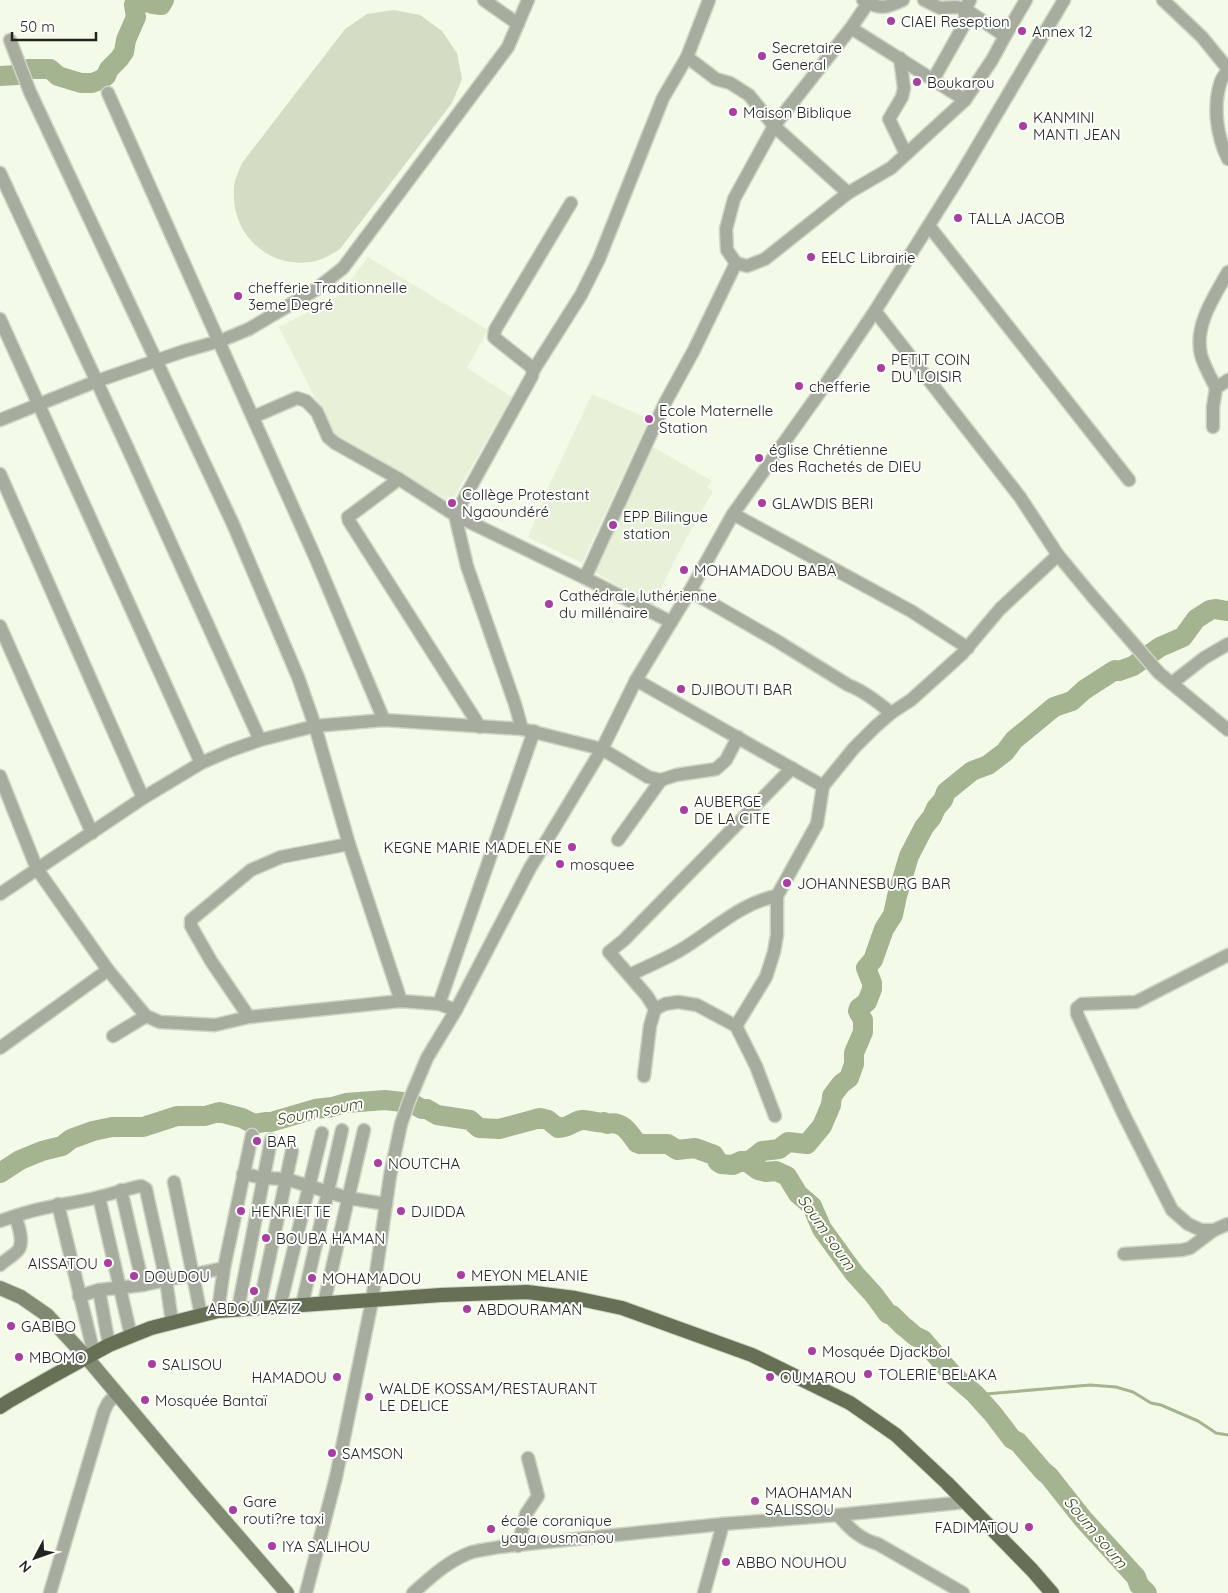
<svg xmlns="http://www.w3.org/2000/svg" width="1228" height="1593" font-family="Quicksand,sans-serif">
  <rect width="100%" height="100%" fill="#f3fbe8"/>
  <!-- built -->
  <g fill="#e6f1d8">
    <path d="M 368,257 L 488,330 L 467,368 L 512,397 L 451,502 L 335,437 L 279,327 L 339,296 Z"/>
    <path d="M 592,394 L 649,419 L 582,563 L 528,537 L 548,488 Z"/>
    <path d="M 650,445 L 712,481 L 707,488 L 713,491 L 677,555 L 653,606 L 593,571 Z"/>
  </g>
  <!-- green -->
  <path fill="#d2ddc4" d="M 394,10 L 420,15 L 442,31 L 457,53 L 462,79 L 452,103 L 340,249 C 333,253 324,259 316,261 C 270,271 230,235 234,188 C 234,180 239,171 242,163 L 345,29 L 367,14 Z"/>
  <g fill="none" stroke-linecap="round" stroke-linejoin="round">
    <!-- stream -->
    <path stroke="#a5b490" stroke-width="3" d="M 974,1395 L 1090,1385 L 1116,1387 L 1133,1392 L 1151,1403 L 1161,1405 L 1198,1421 L 1216,1433 L 1228,1435"/>
    <!-- river -->
    <g stroke="#a5b490" stroke-width="20">
      <path d="M 0,76 L 17,75 L 28,69 L 50,69 L 58,76 L 81,83 L 92,83 L 100,80 L 106,76 L 109,69 L 119,59 L 124,52 L 126,40 L 136,17 L 134,5 L 142,0 L 153,4 L 161,5 L 164,0"/>
      <path d="M 748,1162 L 762,1151 L 779,1149 L 788,1142 L 807,1144 L 822,1126 L 831,1105 L 832,1096 L 841,1084 L 849,1078 L 854,1064 L 854,1053 L 863,1032 L 863,1020 L 858,1011 L 859,1008 L 867,1002 L 872,989 L 872,983 L 866,968 L 873,960 L 884,929 L 893,915 L 897,896 L 909,856 L 924,827 L 932,817 L 936,808 L 943,800 L 946,792 L 972,771 L 988,765 L 1005,752 L 1014,740 L 1054,707 L 1072,701 L 1084,690 L 1115,670 L 1119,671 L 1133,666 L 1160,647 L 1183,637 L 1196,619 L 1210,610 L 1215,609 L 1228,611"/>
      <path d="M 0,1173 L 20,1160 L 42,1151 L 62,1146 L 71,1139 L 93,1131 L 112,1127 L 143,1127 L 177,1116 L 205,1116 L 219,1112 L 242,1118 L 254,1124 L 265,1122 L 271,1122 L 315,1109 L 332,1107 L 346,1103 L 385,1100 L 411,1103 L 422,1109 L 427,1109 L 437,1115 L 470,1120 L 479,1128 L 499,1129 L 540,1118 L 548,1120 L 558,1128 C 570,1128 573,1121 582,1120 C 590,1119 596,1124 604,1122 L 607,1124 C 622,1120 629,1132 637,1143 L 640,1144 L 668,1144 L 677,1150 L 695,1148 L 714,1155 L 718,1162 L 721,1164 L 733,1165 L 741,1161 L 746,1161 L 758,1170 L 766,1172 L 776,1171 L 787,1176 L 798,1194 L 812,1206 L 822,1229 L 854,1273 L 874,1295 L 888,1314 L 892,1315 L 903,1326 L 907,1329 L 915,1336 L 923,1340 L 953,1375 L 975,1394 L 993,1414 L 1012,1439 L 1018,1442 L 1043,1471 L 1049,1476 L 1083,1519 L 1136,1577 L 1139,1585 L 1147,1593"/>
    </g>
    <defs>
      <g id="minor">
        <path d="M 484,0 L 518,24"/>
        <path d="M 863,0 C 879,10 887,8 903,0"/>
        <path d="M 1163,0 L 1202,37 L 1228,69"/>
        <path d="M 851,28 L 965,100"/>
        <path d="M 1005,36 L 1026,0"/>
        <path d="M 10,40 L 30,92 L 233,524 L 298,677 L 315,726 L 349,844 L 401,1001"/>
        <path d="M 687,57 L 716,79 L 730,83 L 749,95 L 774,126 L 734,199 L 726,229 L 727,250 L 736,263"/>
        <path d="M 900,58 L 904,88 L 902,97 L 889,119 L 906,154"/>
        <path d="M 1228,70 C 1225,74 1221,79 1220,84 C 1213,108 1217,137 1228,159"/>
        <path d="M 933,80 L 965,23 L 965,9 L 970,0"/>
        <path d="M 108,93 L 316,559 L 384,720"/>
        <path d="M 0,173 L 129,451 L 260,740"/>
        <path d="M 848,193 L 774,126 L 851,28 L 870,0"/>
        <path d="M 571,203 L 495,330 L 494,337 L 496,339 L 530,366 L 533,371 L 532,376 L 455,515 L 585,578"/>
        <path d="M 929,226 L 1129,480"/>
        <path d="M 875,311 L 1020,497 L 1058,555 L 1092,596 L 1159,673 L 1228,730"/>
        <path d="M 0,319 L 201,763"/>
        <path d="M 533,371 L 581,295 L 599,259 L 663,98 L 687,57 L 709,0"/>
        <path d="M 1216,388 C 1211,378 1204,366 1201,355 C 1194,325 1214,297 1228,272"/>
        <path d="M 253,417 L 297,398 L 306,401 L 317,412 L 328,437 L 335,443 L 399,479 L 455,515 L 467,566 L 515,704 L 522,729"/>
        <path d="M 0,420 L 97,381 L 184,351 L 220,341 L 249,329 L 315,290 L 343,268 L 508,47 L 528,0"/>
        <path d="M 1213,427 L 1213,407 L 1216,388 L 1228,380"/>
        <path d="M 0,474 L 143,798"/>
        <path d="M 399,479 L 351,515 L 348,517 L 349,521 L 480,727"/>
        <path d="M 733,514 L 911,611 L 968,648"/>
        <path d="M 690,591 L 777,641 L 848,685 C 864,691 878,702 891,713"/>
        <path d="M 671,622 L 585,578 L 665,403 L 694,350 L 736,263 L 747,266 L 765,259 L 848,193 L 891,168 L 965,100 L 992,60 L 1005,36 L 965,9 L 956,7 L 940,8 L 924,0"/>
        <path d="M 0,626 L 92,833"/>
        <path d="M 636,680 L 823,786"/>
        <path d="M 1172,683 L 1204,658 L 1228,644"/>
        <path d="M 0,776 L 37,869 L 108,970 L 146,1016"/>
        <path d="M 618,840 L 661,780"/>
        <path d="M 0,894 L 143,798 L 201,763 L 229,751 L 260,740 L 315,726 L 384,720 L 522,729 L 602,749 L 648,777 L 661,780 L 676,775 L 716,769 L 726,760 L 738,737"/>
        <path d="M 630,975 C 646,967 663,960 679,951 C 712,932 739,903 777,896"/>
        <path d="M 439,1004 L 534,731"/>
        <path d="M 655,1009 L 665,1004 L 678,1002 L 697,1005 L 736,1026 L 756,1066 L 775,1116"/>
        <path d="M 249,1017 L 211,961 L 191,926 L 191,920 L 251,870 L 281,857 L 349,844"/>
        <path d="M 736,1026 L 766,977 L 774,952 L 777,935 L 777,896 L 817,824 L 823,786 L 854,748 L 875,727 L 891,713 L 911,700 L 962,654 L 1000,609 L 1058,555"/>
        <path d="M 113,1036 L 146,1016 L 160,1022 L 215,1025 L 249,1017 L 401,1001 L 439,1004 L 456,1010"/>
        <path d="M 0,1048 L 108,970"/>
        <path d="M 644,1076 L 650,1026 L 655,1009 L 647,996 L 609,952 L 624,940 L 792,768"/>
        <path d="M 243,1174 L 264,1178 L 286,1179 L 348,1198 L 386,1204"/>
        <path d="M 174,1182 L 201,1315"/>
        <path d="M 121,1190 L 143,1285"/>
        <path d="M 99,1197 L 131,1336"/>
        <path d="M 58,1204 L 94,1354"/>
        <path d="M 0,1221 L 15,1216"/>
        <path d="M 1214,1230 L 1201,1230 L 1188,1224 L 1172,1210 L 1123,1113 L 1077,1014 L 1077,1008 L 1082,1004 L 1136,1002 L 1228,955"/>
        <path d="M 1124,1254 L 1182,1250 L 1190,1248 L 1214,1230 L 1228,1224"/>
        <path d="M 0,1265 C 5,1260 15,1255 19,1249 C 24,1240 18,1224 15,1216 C 43,1206 71,1204 99,1197 C 113,1193 127,1189 141,1186 L 146,1189 L 147,1194 L 166,1280 L 172,1322"/>
        <path d="M 99,1290 L 109,1345"/>
        <path d="M 79,1296 L 99,1290 L 143,1285 L 224,1268"/>
        <path d="M 324,1303 L 364,1130"/>
        <path d="M 302,1305 L 342,1130"/>
        <path d="M 280,1306 L 322,1133"/>
        <path d="M 259,1307 L 292,1151"/>
        <path d="M 238,1309 L 271,1140"/>
        <path d="M 218,1311 L 224,1268 L 252,1135"/>
        <path d="M 838,1515 C 850,1529 860,1539 878,1544 L 963,1593"/>
        <path d="M 518,1546 L 526,1514 L 538,1496 L 528,1458"/>
        <path d="M 50,1593 L 104,1411 L 108,1403 L 117,1393"/>
        <path d="M 306,1593 L 336,1477 L 372,1301 L 390,1176 L 401,1124 L 409,1101 L 427,1058 L 456,1010 L 530,868 L 602,749 L 636,680 L 690,591 L 733,514 L 825,385 L 875,311 L 961,174 L 1064,0"/>
        <path d="M 413,1593 C 431,1577 449,1560 472,1552 C 480,1550 490,1549 499,1547 L 723,1524 L 838,1515 L 966,1502"/>
        <path d="M 704,1593 L 723,1524"/>
      </g>
      <path id="secondary" d="M 0,1288 L 21,1297 L 47,1315 L 87,1358 L 197,1489 L 287,1593"/>
      <path id="primary" d="M 0,1407 L 9,1401 L 51,1377 L 109,1345 L 131,1336 L 151,1328 L 218,1311 L 441,1295 L 527,1292 L 575,1298 L 622,1308 L 752,1355 L 850,1403 L 896,1435 L 947,1483 L 1032,1570 L 1052,1593"/>
    </defs>
    <!-- minor casing -->
    <use href="#minor" stroke="#cdd4c4" stroke-width="15"/>
    <!-- secondary casing -->
    <use href="#secondary" stroke="#cdd4c4" stroke-width="16"/>
    <!-- primary casing -->
    <use href="#primary" stroke="#cdd4c4" stroke-width="16"/>
    <!-- minor -->
    <use href="#minor" stroke="#a7ad9e" stroke-width="12"/>
    <!-- secondary -->
    <use href="#secondary" stroke="#808a73" stroke-width="14"/>
    <!-- primary -->
    <use href="#primary" stroke="#657054" stroke-width="14"/>
  </g>
  <!-- markers -->
  <g fill="#a83e9f" stroke="#fff" stroke-width="2">
    <circle cx="891" cy="21" r="5"/>
    <circle cx="1022" cy="31" r="5"/>
    <circle cx="762" cy="56" r="5"/>
    <circle cx="917" cy="82" r="5"/>
    <circle cx="733" cy="112" r="5"/>
    <circle cx="1023" cy="126" r="5"/>
    <circle cx="958" cy="218" r="5"/>
    <circle cx="811" cy="257" r="5"/>
    <circle cx="238" cy="296" r="5"/>
    <circle cx="881" cy="368" r="5"/>
    <circle cx="799" cy="386" r="5"/>
    <circle cx="649" cy="419" r="5"/>
    <circle cx="759" cy="458" r="5"/>
    <circle cx="452" cy="503" r="5"/>
    <circle cx="762" cy="503" r="5"/>
    <circle cx="613" cy="525" r="5"/>
    <circle cx="684" cy="570" r="5"/>
    <circle cx="549" cy="604" r="5"/>
    <circle cx="681" cy="689" r="5"/>
    <circle cx="684" cy="810" r="5"/>
    <circle cx="572" cy="847" r="5"/>
    <circle cx="560" cy="864" r="5"/>
    <circle cx="787" cy="883" r="5"/>
    <circle cx="257" cy="1141" r="5"/>
    <circle cx="378" cy="1163" r="5"/>
    <circle cx="241" cy="1211" r="5"/>
    <circle cx="401" cy="1211" r="5"/>
    <circle cx="266" cy="1238" r="5"/>
    <circle cx="108" cy="1263" r="5"/>
    <circle cx="461" cy="1275" r="5"/>
    <circle cx="134" cy="1276" r="5"/>
    <circle cx="312" cy="1278" r="5"/>
    <circle cx="254" cy="1291" r="5"/>
    <circle cx="467" cy="1309" r="5"/>
    <circle cx="11" cy="1326" r="5"/>
    <circle cx="812" cy="1351" r="5"/>
    <circle cx="19" cy="1357" r="5"/>
    <circle cx="152" cy="1364" r="5"/>
    <circle cx="868" cy="1374" r="5"/>
    <circle cx="337" cy="1377" r="5"/>
    <circle cx="770" cy="1377" r="5"/>
    <circle cx="369" cy="1397" r="5"/>
    <circle cx="145" cy="1400" r="5"/>
    <circle cx="332" cy="1453" r="5"/>
    <circle cx="755" cy="1501" r="5"/>
    <circle cx="233" cy="1510" r="5"/>
    <circle cx="1029" cy="1527" r="5"/>
    <circle cx="491" cy="1529" r="5"/>
    <circle cx="272" cy="1546" r="5"/>
    <circle cx="726" cy="1562" r="5"/>
  </g>
  <g text-anchor="middle" dominant-baseline="central" stroke-width="4" stroke-linejoin="round" paint-order="stroke">
    <!-- poi labels -->
    <g font-size="15" fill="#22251e" stroke="#fff" text-anchor="start">
      <text x="901" y="21">CIAEI Reseption</text>
      <text x="1032" y="31">Annex 12</text>
      <text x="772" y="47">Secretaire<tspan x="772" dy="17">General</tspan></text>
      <text x="927" y="82">Boukarou</text>
      <text x="743" y="112">Maison Biblique</text>
      <text x="1033" y="117">KANMINI<tspan x="1033" dy="17">MANTI JEAN</tspan></text>
      <text x="968" y="218">TALLA JACOB</text>
      <text x="821" y="257">EELC Librairie</text>
      <text x="248" y="287">chefferie Traditionnelle<tspan x="248" dy="17">3eme Degré</tspan></text>
      <text x="891" y="359">PETIT COIN<tspan x="891" dy="17">DU LOISIR</tspan></text>
      <text x="809" y="386">chefferie</text>
      <text x="659" y="410">Ecole Maternelle<tspan x="659" dy="17">Station</tspan></text>
      <text x="769" y="449">église Chrétienne<tspan x="769" dy="17">des Rachetés de DIEU</tspan></text>
      <text x="462" y="494">Collège Protestant<tspan x="462" dy="17">Ngaoundéré</tspan></text>
      <text x="772" y="503">GLAWDIS BERI</text>
      <text x="623" y="516">EPP Bilingue<tspan x="623" dy="17">station</tspan></text>
      <text x="694" y="570">MOHAMADOU BABA</text>
      <text x="559" y="595">Cathédrale luthérienne<tspan x="559" dy="17">du millénaire</tspan></text>
      <text x="691" y="689">DJIBOUTI BAR</text>
      <text x="694" y="801">AUBERGE<tspan x="694" dy="17">DE LA CITE</tspan></text>
      <text x="562" y="847" text-anchor="end">KEGNE MARIE MADELENE</text>
      <text x="570" y="864">mosquee</text>
      <text x="797" y="883">JOHANNESBURG BAR</text>
      <text x="267" y="1141">BAR</text>
      <text x="388" y="1163">NOUTCHA</text>
      <text x="251" y="1211">HENRIETTE</text>
      <text x="411" y="1211">DJIDDA</text>
      <text x="276" y="1238">BOUBA HAMAN</text>
      <text x="98" y="1263" text-anchor="end">AISSATOU</text>
      <text x="471" y="1275">MEYON MELANIE</text>
      <text x="144" y="1276">DOUDOU</text>
      <text x="322" y="1278">MOHAMADOU</text>
      <text x="254" y="1308" text-anchor="middle">ABDOULAZIZ</text>
      <text x="477" y="1309">ABDOURAMAN</text>
      <text x="21" y="1326">GABIBO</text>
      <text x="822" y="1351">Mosquée Djackbol</text>
      <text x="29" y="1357">MBOMO</text>
      <text x="162" y="1364">SALISOU</text>
      <text x="878" y="1374">TOLERIE BELAKA</text>
      <text x="327" y="1377" text-anchor="end">HAMADOU</text>
      <text x="780" y="1377">OUMAROU</text>
      <text x="379" y="1388">WALDE KOSSAM/RESTAURANT<tspan x="379" dy="17">LE DELICE</tspan></text>
      <text x="155" y="1400">Mosquée Bantaï</text>
      <text x="342" y="1453">SAMSON</text>
      <text x="765" y="1492">MAOHAMAN<tspan x="765" dy="17">SALISSOU</tspan></text>
      <text x="243" y="1501">Gare<tspan x="243" dy="17">routi?re taxi</tspan></text>
      <text x="501" y="1520">école coranique<tspan x="501" dy="17">yaya ousmanou</tspan></text>
      <text x="1019" y="1527" text-anchor="end">FADIMATOU</text>
      <text x="282" y="1546">IYA SALIHOU</text>
      <text x="736" y="1562">ABBO NOUHOU</text>
    </g>
    <!-- water labels -->
    <g font-size="16" font-style="italic" fill="#364811" stroke="#fff">
      <text transform="translate(319 1111) rotate(-11)">Soum soum</text>
      <text transform="translate(827 1232) rotate(55)">Soum soum</text>
      <text transform="translate(1096 1532) rotate(50)">Soum soum</text>
    </g>
  </g>
  <!-- north arrow -->
  <g transform="translate(35 1558) rotate(229)" stroke="#ffffff" stroke-width="4" paint-order="stroke">
  <path d="M0-4L9 19L0 12L-9 19Z" fill="#22251e"/>
  <text y="-8" font-size="14" font-weight="bold" text-anchor="middle" fill="#22251e">N</text>
  </g>
  <!-- scale -->
  <path d="M12 32v8h84v-8" fill="none" stroke="#22251e" stroke-width="2.5"/>
  <text x="20" y="32" font-size="15" fill="#22251e" stroke="#ffffff" stroke-width="4" paint-order="stroke">50 m</text>
</svg>
